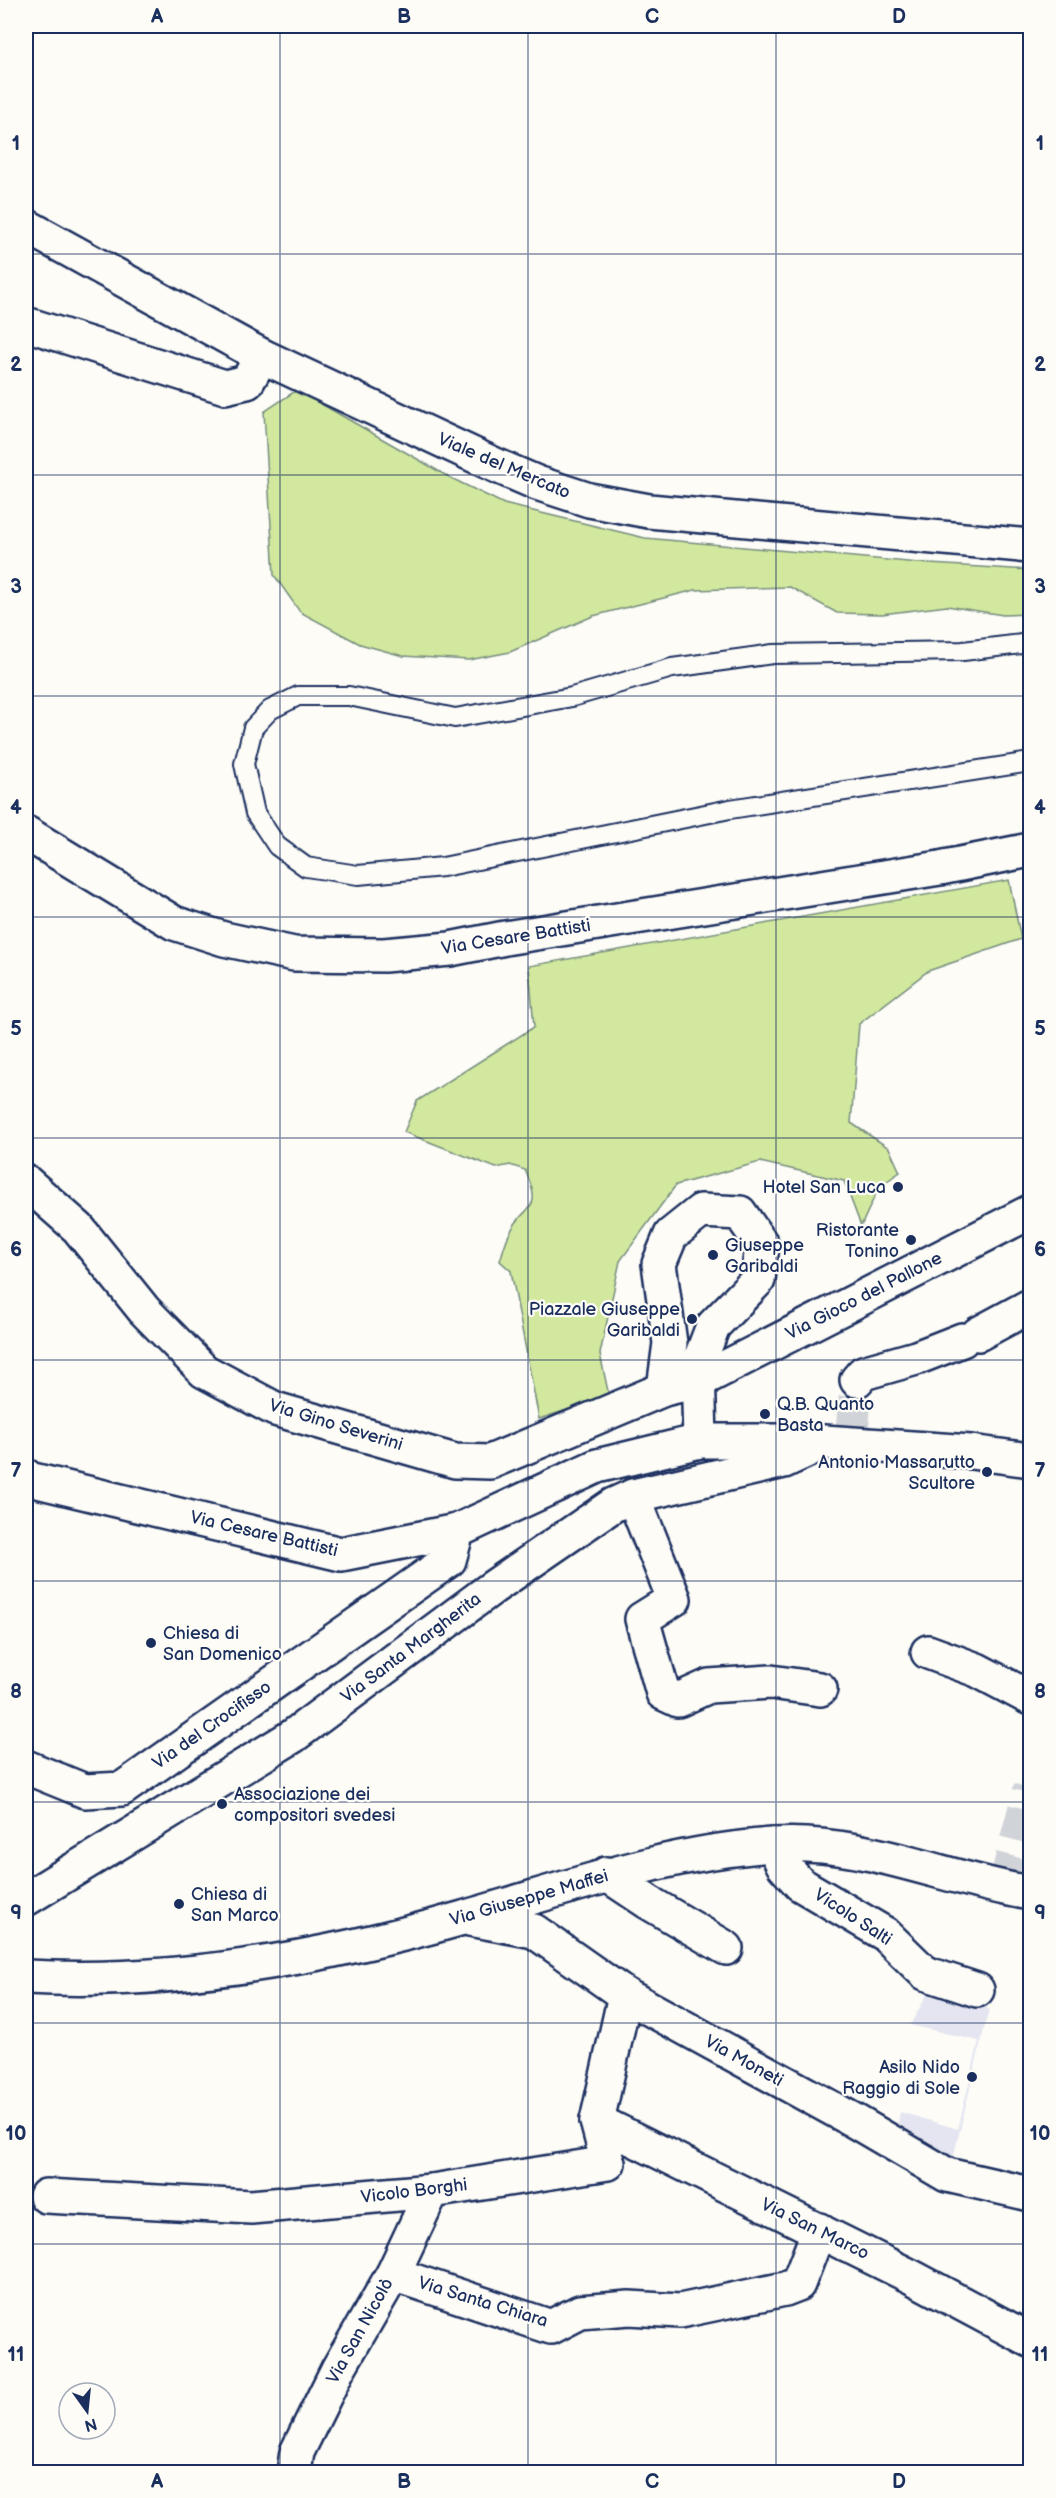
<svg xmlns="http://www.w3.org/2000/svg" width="1056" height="2498" font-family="'Balsamiq Sans',sans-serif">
  <rect width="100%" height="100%" fill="#fdfcf7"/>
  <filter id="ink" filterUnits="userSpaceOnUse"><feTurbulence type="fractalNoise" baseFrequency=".0167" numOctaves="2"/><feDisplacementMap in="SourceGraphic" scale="12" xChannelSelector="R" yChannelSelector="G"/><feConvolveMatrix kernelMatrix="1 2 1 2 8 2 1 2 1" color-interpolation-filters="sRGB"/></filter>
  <g filter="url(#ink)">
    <!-- built -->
    <path fill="#e4e5f0" d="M 930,1989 L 989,2009 L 952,2163 L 897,2128 L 900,2112 L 958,2129 L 979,2041 L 910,2025 Z"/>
    <!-- green -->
    <g fill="#d1e89e" stroke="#768c7e" stroke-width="1.5">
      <path d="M 297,390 L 447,476 L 504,504 L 645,538 L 930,564 L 1030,570 L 1030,614 L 1003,615 L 947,606 L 882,614 L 837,613 L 790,587 L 695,590 L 593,616 L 510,652 L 469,660 L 403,656 L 360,644 L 300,612 L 274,575 L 264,412 Z"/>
      <path d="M 1009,880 L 1021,939 L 928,971 L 859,1024 L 851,1123 L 889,1148 L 900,1172 L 879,1187 L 861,1226 L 844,1181 L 760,1162 L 676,1185 L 620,1261 L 600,1354 L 609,1396 L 539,1419 L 511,1271 L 500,1261 C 503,1252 505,1241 510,1233 C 524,1202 545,1214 525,1170 L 510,1165 L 496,1168 L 404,1132 L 417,1101 L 534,1027 L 529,966 Z"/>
    </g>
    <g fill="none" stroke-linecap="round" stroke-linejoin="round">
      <!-- street-tunnel -->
      <g stroke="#d0d3d8" stroke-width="33" stroke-dasharray="33 16" stroke-linecap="butt">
        <path d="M 852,1430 L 857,1380"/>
        <path d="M 1004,1888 L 1030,1788"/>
      </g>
      <defs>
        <path id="lane" d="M 1030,643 L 963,651 L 773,654 L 672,668 L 572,697 L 455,718 L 349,696 L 298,696 L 270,710 L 253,728 L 244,764 L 255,813 L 277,846 L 306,867 L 358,875 L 443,867 L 730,809 L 1030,762"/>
        <g id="street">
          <path d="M 26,324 L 225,387 L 247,382 L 262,356"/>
          <path d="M 26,833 L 174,923 L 224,939 L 294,954 L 384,955 L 450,949 L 505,938 L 940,868 L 1030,850"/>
          <path d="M 26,1182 L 78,1228 L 144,1310 L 204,1371 L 275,1409 L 455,1461 L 490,1462 L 664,1389 L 699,1381 L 1030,1212"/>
          <path d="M 978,1334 L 1030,1306"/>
          <path d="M 857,1380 L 863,1373 L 916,1358 L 962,1340"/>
          <path d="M 664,1389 L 670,1343 L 659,1264 L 671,1235 L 701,1211 L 740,1213 L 762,1245 L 758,1280 L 713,1326 L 698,1365 L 700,1441"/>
          <path d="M 26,1476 L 29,1479 L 341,1554 L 457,1531 L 597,1466 L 700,1441 L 809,1441 L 971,1452 L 1030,1460"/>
          <path d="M 633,1496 L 674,1599 L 642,1619 L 663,1693 L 678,1700 L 709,1686 L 771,1682 L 820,1689"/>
          <path d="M 928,1652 L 977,1670 L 1030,1698"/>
          <path d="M 26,1767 L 85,1791 L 122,1789 L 449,1560 L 457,1531"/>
          <path d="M 773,1845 L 784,1866 L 800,1884 L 885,1934 L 925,1973 L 977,1990"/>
          <path d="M 606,1874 L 648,1902 L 726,1948"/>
          <path d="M 26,1899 L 293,1736 L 492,1588 L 613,1505 L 633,1496 L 784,1461 L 810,1449 L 810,1446"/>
          <path d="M 470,1919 L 534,1931 L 625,1995 L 853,2120 L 947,2175 L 1030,2194"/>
          <path d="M 26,1977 C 170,1985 324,1958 463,1918 C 565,1889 666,1852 773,1845 C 862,1839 944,1879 1030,1893"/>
          <path d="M 597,2121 L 912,2277 L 1030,2340"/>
          <path d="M 46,2196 L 251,2207 L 432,2191 L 608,2163 L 597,2121 L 625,1995"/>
          <path d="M 393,2274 L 551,2327 L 580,2312 L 629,2308 L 680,2311 L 785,2289 L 798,2284 L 819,2230"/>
          <path d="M 294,2472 L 297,2452 L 338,2369 L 393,2274 L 432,2191"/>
        </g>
        <path id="secondary" d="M 26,226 L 262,356 L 495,465 L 537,483 L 589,500 L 649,511 L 1030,546"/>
      </defs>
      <!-- lane casing -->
      <use href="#lane" stroke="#1b2f5e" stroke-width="22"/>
      <!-- street casing -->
      <use href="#street" stroke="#1b2f5e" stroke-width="38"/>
      <!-- secondary casing -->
      <use href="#secondary" stroke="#1b2f5e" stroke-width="38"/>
      <!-- lane -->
      <use href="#lane" stroke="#fdfcf7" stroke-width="18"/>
      <!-- street -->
      <use href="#street" stroke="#fdfcf7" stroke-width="33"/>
      <!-- secondary -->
      <use href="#secondary" stroke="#fdfcf7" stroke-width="33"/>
    </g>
  </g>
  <!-- grid -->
  <path fill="none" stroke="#1b2f5e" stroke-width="1.5" stroke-opacity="0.55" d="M 280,26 L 280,2472M 528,26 L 528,2472M 776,26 L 776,2472M 26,254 L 1030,254M 26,475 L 1030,475M 26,696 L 1030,696M 26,917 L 1030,917M 26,1138 L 1030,1138M 26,1360 L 1030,1360M 26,1581 L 1030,1581M 26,1802 L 1030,1802M 26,2023 L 1030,2023M 26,2244 L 1030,2244"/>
  <!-- markers -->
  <g fill="#1b2f5e" stroke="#fdfcf7" stroke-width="2">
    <circle cx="898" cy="1187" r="6"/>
    <circle cx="911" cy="1240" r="6"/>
    <circle cx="713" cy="1255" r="6"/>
    <circle cx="692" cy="1319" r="6"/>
    <circle cx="765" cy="1414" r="6"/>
    <circle cx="987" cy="1472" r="6"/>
    <circle cx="151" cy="1643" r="6"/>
    <circle cx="222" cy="1804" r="6"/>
    <circle cx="179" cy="1904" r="6"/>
    <circle cx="972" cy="2077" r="6"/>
  </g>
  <g text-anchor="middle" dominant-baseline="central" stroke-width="4.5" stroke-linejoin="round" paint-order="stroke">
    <!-- street labels -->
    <g font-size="18" fill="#1b2f5e" stroke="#fdfcf7">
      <text transform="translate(504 466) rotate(23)">Viale del Mercato</text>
      <text transform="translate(516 937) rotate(-9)">Via Cesare Battisti</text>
      <text transform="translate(864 1296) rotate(-27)">Via Gioco del Pallone</text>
      <text transform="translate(336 1425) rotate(17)">Via Gino Severini</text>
      <text transform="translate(264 1534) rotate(13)">Via Cesare Battisti</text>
      <text transform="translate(411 1648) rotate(-37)">Via Santa Margherita</text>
      <text transform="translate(212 1725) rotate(-35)">Via del Crocifisso</text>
      <text transform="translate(529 1898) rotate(-16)">Via Giuseppe Maffei</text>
      <text transform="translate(853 1917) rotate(33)">Vicolo Salti</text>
      <text transform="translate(744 2061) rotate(29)">Via Moneti</text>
      <text transform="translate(414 2191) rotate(-7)">Vicolo Borghi</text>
      <text transform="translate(815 2229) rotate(26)">Via San Marco</text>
      <text transform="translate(483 2302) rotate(17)">Via Santa Chiara</text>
      <text transform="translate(360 2331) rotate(-61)">Via San Nicolò</text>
    </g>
    <!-- poi labels -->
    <g font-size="18" fill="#1b2f5e" stroke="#fdfcf7" text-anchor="end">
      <text x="886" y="1187">Hotel San Luca</text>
      <text x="899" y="1230">Ristorante<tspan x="899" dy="21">Tonino</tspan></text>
      <text x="725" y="1245" text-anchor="start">Giuseppe<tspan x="725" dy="21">Garibaldi</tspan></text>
      <text x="680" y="1309">Piazzale Giuseppe<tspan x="680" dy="21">Garibaldi</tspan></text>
      <text x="777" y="1404" text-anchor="start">Q.B. Quanto<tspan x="777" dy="21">Basta</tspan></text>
      <text x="975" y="1462">Antonio Massarutto<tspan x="975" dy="21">Scultore</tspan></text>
      <text x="163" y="1633" text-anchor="start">Chiesa di<tspan x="163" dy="21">San Domenico</tspan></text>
      <text x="234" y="1794" text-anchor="start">Associazione dei<tspan x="234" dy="21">compositori svedesi</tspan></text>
      <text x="191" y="1894" text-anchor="start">Chiesa di<tspan x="191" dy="21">San Marco</tspan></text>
      <text x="960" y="2067">Asilo Nido<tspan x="960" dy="21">Raggio di Sole</tspan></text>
    </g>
  </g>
  <!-- margin -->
  <rect width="1056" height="2498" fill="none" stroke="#fdfcf7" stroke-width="66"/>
  <!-- north arrow -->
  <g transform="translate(87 2411) rotate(165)"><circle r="28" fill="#fdfcf7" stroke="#a3aaba" stroke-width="1.5"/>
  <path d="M0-4.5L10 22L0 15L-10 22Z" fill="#1b2f5e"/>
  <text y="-9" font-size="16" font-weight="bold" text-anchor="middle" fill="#1b2f5e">N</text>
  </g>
  <rect x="33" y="33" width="990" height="2432" fill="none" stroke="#1b2f5e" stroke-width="2"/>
  <g font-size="20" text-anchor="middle" font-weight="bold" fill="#1b2f5e">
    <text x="157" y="23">A</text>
    <text x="404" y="23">B</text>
    <text x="652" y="23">C</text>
    <text x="899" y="23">D</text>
    <text x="16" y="150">1</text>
    <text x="1040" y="150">1</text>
    <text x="16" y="371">2</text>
    <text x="1040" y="371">2</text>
    <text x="16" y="593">3</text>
    <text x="1040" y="593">3</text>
    <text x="16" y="814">4</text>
    <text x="1040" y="814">4</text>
    <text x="16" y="1035">5</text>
    <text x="1040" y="1035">5</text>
    <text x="16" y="1256">6</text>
    <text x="1040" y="1256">6</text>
    <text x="16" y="1477">7</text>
    <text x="1040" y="1477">7</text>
    <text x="16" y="1698">8</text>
    <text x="1040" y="1698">8</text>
    <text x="16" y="1919">9</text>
    <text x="1040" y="1919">9</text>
    <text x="16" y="2140">10</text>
    <text x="1040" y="2140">10</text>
    <text x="16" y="2361">11</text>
    <text x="1040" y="2361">11</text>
    <text x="157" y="2488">A</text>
    <text x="404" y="2488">B</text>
    <text x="652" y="2488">C</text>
    <text x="899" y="2488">D</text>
  </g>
</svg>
